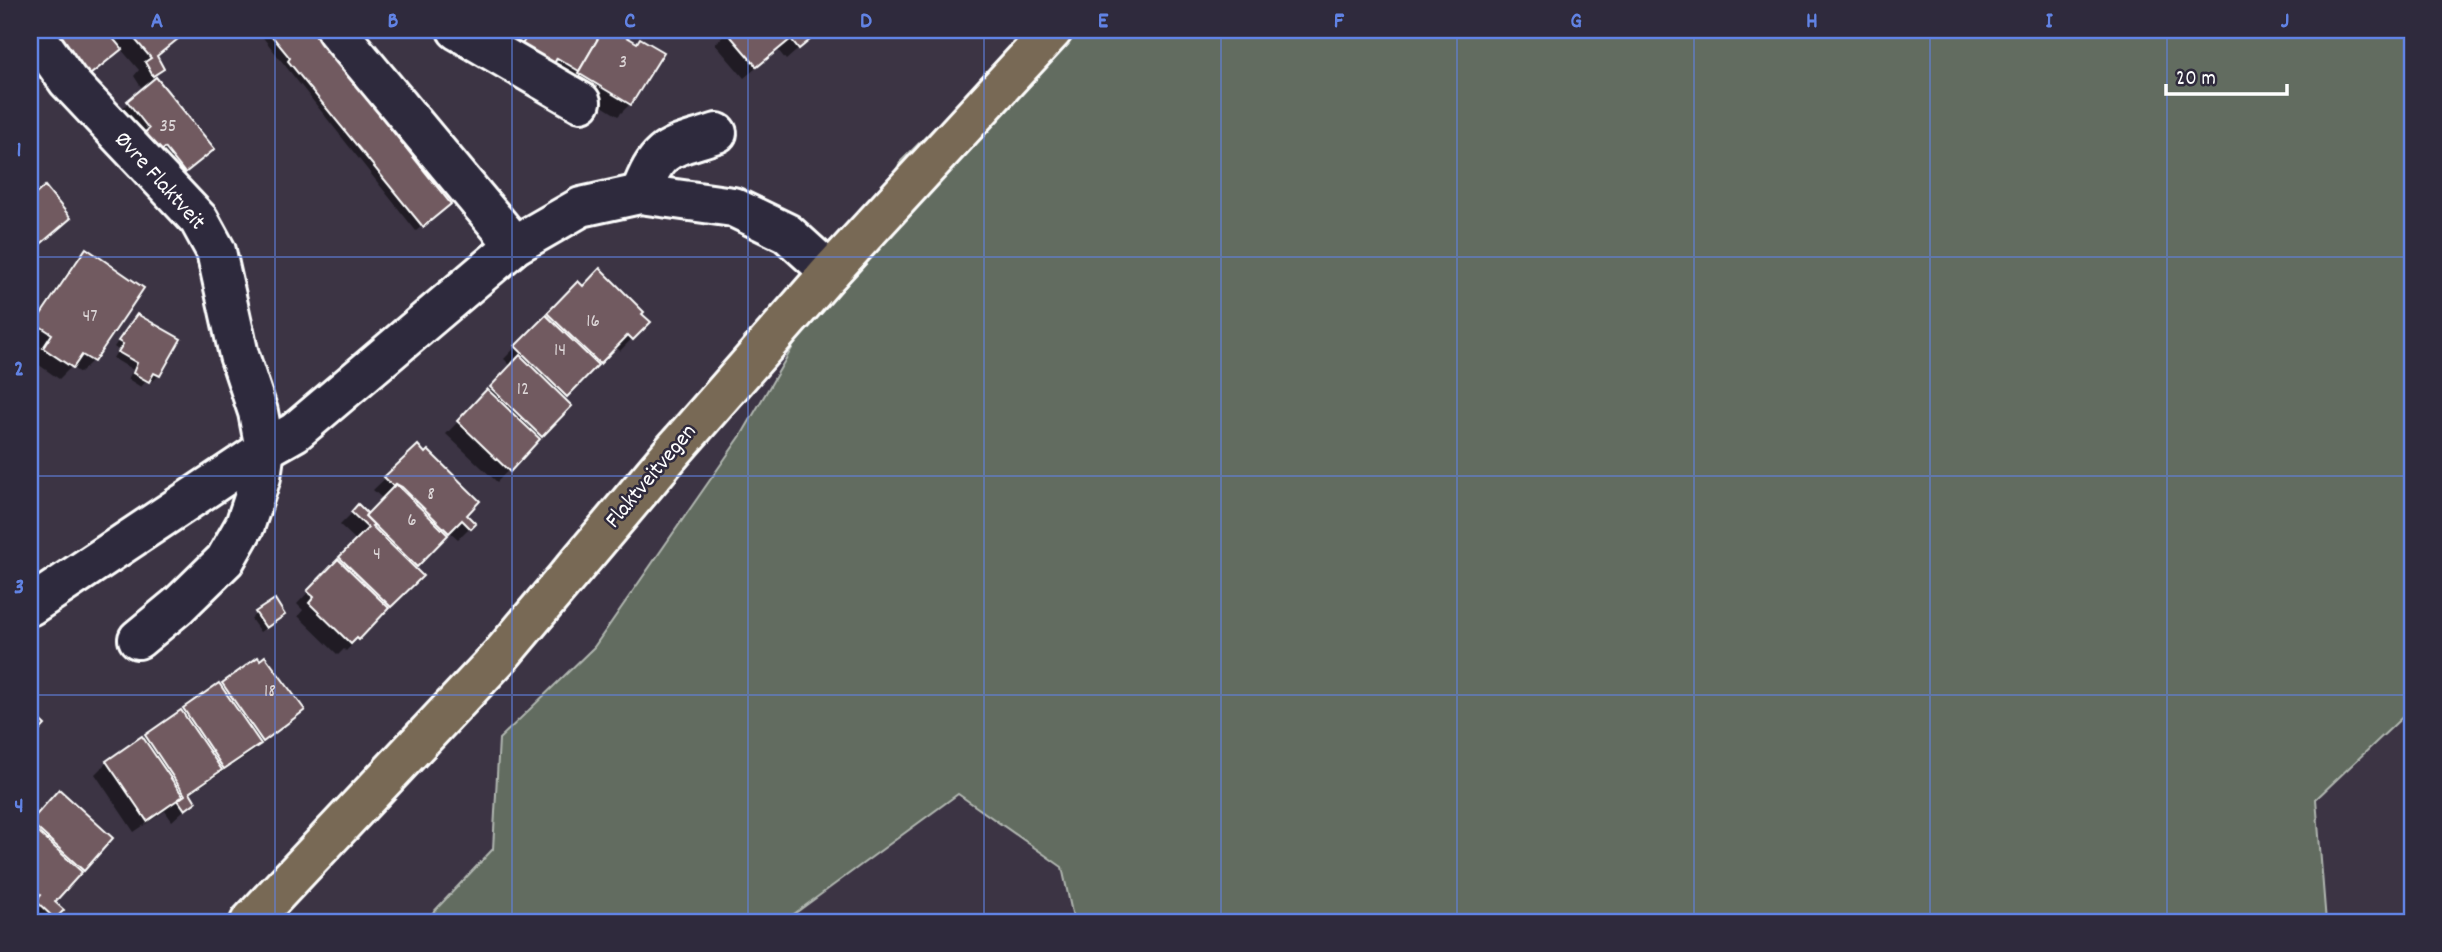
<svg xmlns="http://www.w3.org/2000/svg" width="2442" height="952" font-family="Dekko,sans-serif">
  <rect width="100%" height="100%" fill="#3c3444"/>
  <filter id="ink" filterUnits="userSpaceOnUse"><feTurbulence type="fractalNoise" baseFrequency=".0143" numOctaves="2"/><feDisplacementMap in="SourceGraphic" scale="14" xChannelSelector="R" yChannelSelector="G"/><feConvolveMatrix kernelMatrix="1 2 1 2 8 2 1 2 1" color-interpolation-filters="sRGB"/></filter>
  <g filter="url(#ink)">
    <!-- green -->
    <path fill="#626c60" stroke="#b0b6b0" stroke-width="2" d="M 1033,30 L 2412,30 L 2412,708 L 2316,799 L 2326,922 L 1074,922 L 1062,867 L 958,794 L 783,922 L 424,922 L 493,849 L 499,739 L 594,647 L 742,434 L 901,161 Z"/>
    <!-- shadow -->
    <g fill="#0007">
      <path d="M 63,30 L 188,30 L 155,57 L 162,69 L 154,77 L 212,149 L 172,183 L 116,114 L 151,83 L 150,81 L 141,87 L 134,76 L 139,70 L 120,48 L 53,38 Z"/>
      <path d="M 257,30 L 311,30 L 449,204 L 416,231 Z"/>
      <path d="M 473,30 L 612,30 L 636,45 L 630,104 L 618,116 L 546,71 L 508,61 L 520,42 L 499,30 L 489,40 Z"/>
      <path d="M 730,30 L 820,30 L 786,60 L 778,50 L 744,78 L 715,44 Z"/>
      <path d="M 45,189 L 63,224 L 30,252 L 30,201 Z"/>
      <path d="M 86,251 L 142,289 L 92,361 L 80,373 L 71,367 L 59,379 L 32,360 L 41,347 L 30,339 L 30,328 L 74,263 Z"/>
      <path d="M 578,283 L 640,314 L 648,322 L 620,351 L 615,345 L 562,399 L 570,406 L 497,482 L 446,434 L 512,367 L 504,359 Z"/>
      <path d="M 132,322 L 159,375 L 153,381 L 149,378 L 141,387 L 128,379 L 133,370 L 113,358 L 118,350 L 114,347 Z"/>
      <path d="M 418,447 L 473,524 L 458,539 L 449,531 L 413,569 L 420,576 L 346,651 L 344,649 L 338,655 L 298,616 L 303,610 L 297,604 L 357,541 L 340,525 L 358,507 L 367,515 L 383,499 L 373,490 Z"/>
      <path d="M 256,613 L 283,615 L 260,632 L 251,619 Z"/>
      <path d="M 223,684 L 303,710 L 251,753 L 189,794 L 194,801 L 172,821 L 165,811 L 134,832 L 95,774 L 107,762 Z"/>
      <path d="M 47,803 L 111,838 L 53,902 L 61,910 L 49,922 L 34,922 L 30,919 L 30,823 Z"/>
    </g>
    <!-- building -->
    <g fill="#715a60" stroke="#fff" stroke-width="2">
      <path d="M 60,30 L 106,30 L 122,49 L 86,78 L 52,36 Z"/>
      <path d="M 127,30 L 189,30 L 157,56 L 164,69 L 153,76 L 145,62 L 151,58 Z"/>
      <path d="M 267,30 L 315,30 L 320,35 L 317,37 L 451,204 L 423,227 L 288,61 L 290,58 Z"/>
      <path d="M 531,30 L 603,30 L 579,71 L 557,58 L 552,68 L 519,49 Z"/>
      <path d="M 603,30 L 615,30 L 637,43 L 640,38 L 664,52 L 631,105 L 578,73 Z"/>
      <path d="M 822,30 L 799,49 L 791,39 L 757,67 L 726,31 Z"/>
      <path d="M 156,77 L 215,149 L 185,173 L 165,148 L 156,156 L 140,136 L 149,129 L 127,101 Z"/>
      <path d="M 30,120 L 40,133 L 30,142 Z"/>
      <path d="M 45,186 L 71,218 L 37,247 L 30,239 L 30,199 Z"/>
      <path d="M 86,248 L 144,288 L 94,362 L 82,355 L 73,368 L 43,348 L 52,334 L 35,323 Z"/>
      <path d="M 600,268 L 644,312 L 642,314 L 651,322 L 633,340 L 628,335 L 600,364 L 547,313 L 578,281 L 583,286 Z"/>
      <path d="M 137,314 L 181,339 L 160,376 L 154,373 L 149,382 L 133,373 L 137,363 L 118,352 L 123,344 L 118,341 Z"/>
      <path d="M 546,315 L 598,365 L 567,397 L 515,346 Z"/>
      <path d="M 520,355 L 572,406 L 542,437 L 490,387 Z"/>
      <path d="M 487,389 L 540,439 L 510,472 L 457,421 Z"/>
      <path d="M 418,445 L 425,453 L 428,450 L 480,501 L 467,515 L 476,524 L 471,529 L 462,520 L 449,533 L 402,487 L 396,484 L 393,486 L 384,477 Z"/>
      <path d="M 396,484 L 448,535 L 417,567 L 365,516 Z"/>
      <path d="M 358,504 L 367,513 L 365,516 L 374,525 L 372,526 L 423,576 L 391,607 L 339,557 L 368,528 L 351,512 Z"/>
      <path d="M 338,559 L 389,608 L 359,640 L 357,638 L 351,644 L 309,603 L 314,597 L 307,591 Z"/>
      <path d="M 275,599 L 285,615 L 266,628 L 255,612 Z"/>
      <path d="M 265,656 L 305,710 L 263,742 L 222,683 L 258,657 L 260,660 Z"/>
      <path d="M 219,683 L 261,744 L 224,769 L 183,708 Z"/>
      <path d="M 181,710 L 222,770 L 190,792 L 196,802 L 185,810 L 178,800 L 185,795 L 145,735 Z"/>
      <path d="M 30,711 L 45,725 L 30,741 Z"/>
      <path d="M 142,736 L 183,796 L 147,821 L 106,761 Z"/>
      <path d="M 59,789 L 113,838 L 84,871 L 30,822 Z"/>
      <path d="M 30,825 L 82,872 L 55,902 L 64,910 L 55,919 L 36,901 L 41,895 L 30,885 Z"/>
      <path d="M 30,888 L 38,895 L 30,905 Z"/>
    </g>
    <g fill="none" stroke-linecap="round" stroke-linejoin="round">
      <defs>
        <g id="minor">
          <path d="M 32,30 L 68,81 L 199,220 L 216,251 L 239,355 L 258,412 L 265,449 L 261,477 L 245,525 L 225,560 L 179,605 L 138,639"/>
          <path d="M 336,30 L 515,245"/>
          <path d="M 457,30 L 581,102"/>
          <path d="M 640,194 C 659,144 669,149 717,133"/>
          <path d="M 30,606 L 265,449 L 295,432 L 515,245 L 581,207 L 640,194 L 733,207 L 787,233 L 830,272"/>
        </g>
        <path id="major" d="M 250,922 L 501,655 L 673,451 L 830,272 L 1053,30"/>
      </defs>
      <!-- minor casing -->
      <use href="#minor" stroke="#fff" stroke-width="44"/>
      <!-- major casing -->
      <use href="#major" stroke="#fff" stroke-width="44"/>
      <!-- minor -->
      <use href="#minor" stroke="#2f2a3d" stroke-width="38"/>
      <!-- major -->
      <use href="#major" stroke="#786954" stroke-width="38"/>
    </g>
  </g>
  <!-- grid -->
  <path fill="none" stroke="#6183e4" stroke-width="2" stroke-opacity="0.55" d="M 275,30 L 275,922M 512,30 L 512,922M 748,30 L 748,922M 984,30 L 984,922M 1221,30 L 1221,922M 1457,30 L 1457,922M 1694,30 L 1694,922M 1930,30 L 1930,922M 2167,30 L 2167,922M 30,257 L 2412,257M 30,476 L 2412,476M 30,695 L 2412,695"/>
  <g text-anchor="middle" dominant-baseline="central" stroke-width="5" stroke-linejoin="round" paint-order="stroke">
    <!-- number labels -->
    <g font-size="19" fill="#dcd6d7">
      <text x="623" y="63">3</text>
      <text x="168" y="127">35</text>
      <text x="90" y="317">47</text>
      <text x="593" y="322">16</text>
      <text x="560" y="351">14</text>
      <text x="523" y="390">12</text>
      <text x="431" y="495">8</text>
      <text x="412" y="521">6</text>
      <text x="377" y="555">4</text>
      <text x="270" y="692">18</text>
    </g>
    <!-- street labels -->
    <g font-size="23" fill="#fff" stroke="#2f2a3d">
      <text transform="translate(159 182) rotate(48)">Øvre Flaktveit</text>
      <text transform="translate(652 477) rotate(-50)">Flaktveitvegen</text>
    </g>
  </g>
  <!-- margin -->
  <rect width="2442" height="952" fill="none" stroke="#2f2a3d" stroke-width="77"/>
  <!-- scale -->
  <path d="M2166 84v10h121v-10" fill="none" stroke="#ffffff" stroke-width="3.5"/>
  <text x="2176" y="84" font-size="21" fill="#ffffff" stroke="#2f2a3d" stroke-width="5" paint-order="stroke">20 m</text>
  <rect x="38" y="38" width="2366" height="876" fill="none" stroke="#6183e4" stroke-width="2.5"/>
  <g font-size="23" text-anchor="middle" font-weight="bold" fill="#6183e4">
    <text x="157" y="27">A</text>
    <text x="393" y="27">B</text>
    <text x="630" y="27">C</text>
    <text x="866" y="27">D</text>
    <text x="1103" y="27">E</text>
    <text x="1339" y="27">F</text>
    <text x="1576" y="27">G</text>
    <text x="1812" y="27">H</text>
    <text x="2049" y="27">I</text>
    <text x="2285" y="27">J</text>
    <text x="19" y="156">1</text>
    <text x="19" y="375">2</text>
    <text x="19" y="593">3</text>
    <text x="19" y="812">4</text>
  </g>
</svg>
